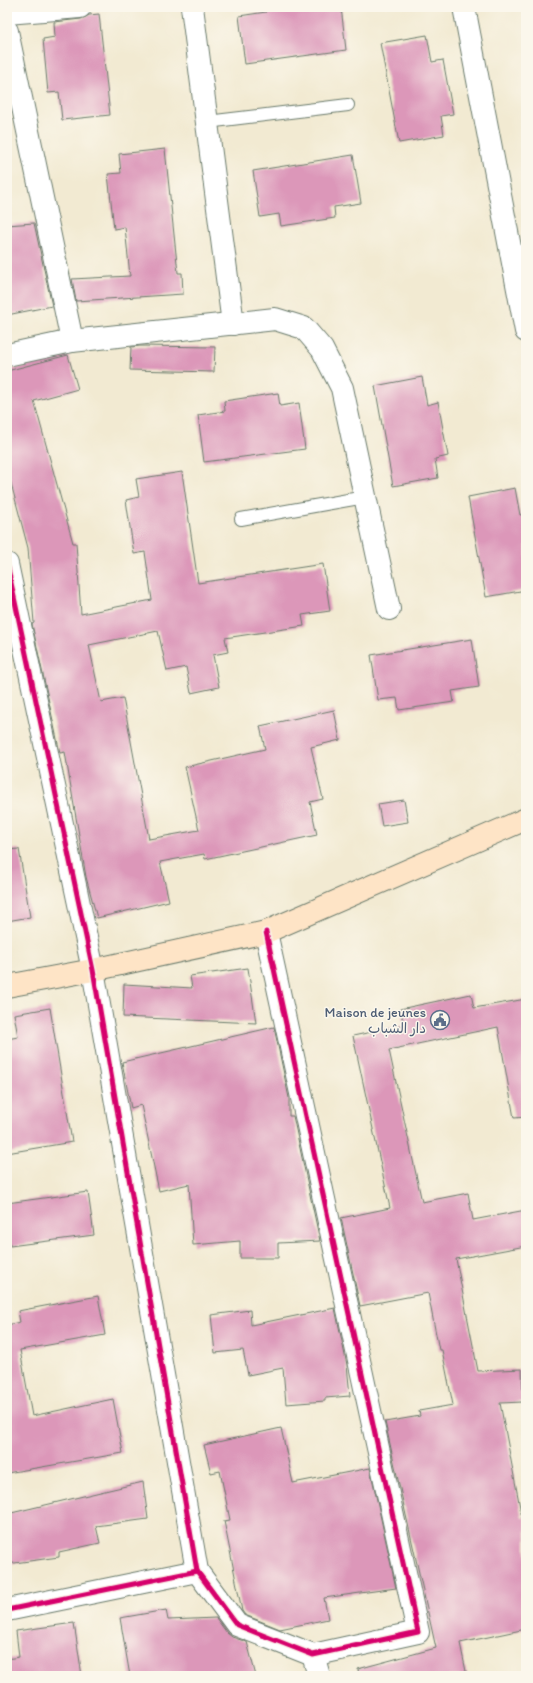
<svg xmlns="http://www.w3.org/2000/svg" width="533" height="1683" font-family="Itim,'Playpen Sans Arabic',sans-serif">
  <rect width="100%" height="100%" fill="#fbf7ec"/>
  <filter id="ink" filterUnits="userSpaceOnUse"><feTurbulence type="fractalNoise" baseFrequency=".025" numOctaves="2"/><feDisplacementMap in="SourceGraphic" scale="8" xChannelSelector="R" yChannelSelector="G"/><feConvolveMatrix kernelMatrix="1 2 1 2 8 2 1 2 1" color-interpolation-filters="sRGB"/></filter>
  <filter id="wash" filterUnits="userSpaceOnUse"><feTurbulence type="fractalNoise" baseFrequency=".012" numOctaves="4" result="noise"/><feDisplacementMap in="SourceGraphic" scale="16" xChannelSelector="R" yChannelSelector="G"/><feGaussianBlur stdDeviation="0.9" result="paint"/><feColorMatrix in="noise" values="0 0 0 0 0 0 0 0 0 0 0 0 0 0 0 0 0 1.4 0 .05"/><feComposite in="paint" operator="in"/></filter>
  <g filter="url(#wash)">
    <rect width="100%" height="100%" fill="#f2ead2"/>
    <g id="blocks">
      <!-- building -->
      <g fill="#dc97b9">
        <path d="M 265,7 L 341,7 L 346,50 L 245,64 L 239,16 L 266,12 Z"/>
        <path d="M 99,14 L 110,115 L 62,120 L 59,92 L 48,93 L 43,39 L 55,37 L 54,22 L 81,19 L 89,15 Z"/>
        <path d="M 427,35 L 432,62 L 443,60 L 453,114 L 441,116 L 444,135 L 399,143 L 380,43 Z"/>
        <path d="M 165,149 L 178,273 L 182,273 L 183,294 L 76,301 L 72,279 L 130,276 L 125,227 L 114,229 L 108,174 L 121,173 L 119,154 Z"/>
        <path d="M 353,155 L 361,203 L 334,207 L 335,218 L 281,226 L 279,214 L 260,217 L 253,171 Z"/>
        <path d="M 34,223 L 52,306 L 7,315 L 7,225 Z"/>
        <path d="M 140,346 L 215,347 L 214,372 L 130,370 L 131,347 Z"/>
        <path d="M 68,355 L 78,389 L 34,401 L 73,543 L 76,543 L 81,614 L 152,600 L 145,552 L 134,554 L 126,500 L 139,497 L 136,479 L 182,472 L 198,583 L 323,564 L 330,611 L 302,615 L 304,626 L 225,638 L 228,652 L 213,655 L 219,687 L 191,693 L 186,667 L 167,671 L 158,631 L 89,645 L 101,702 L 123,698 L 149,839 L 199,830 L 185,767 L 265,749 L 260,726 L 334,710 L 340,740 L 311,747 L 323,799 L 310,802 L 317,835 L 205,859 L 204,854 L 160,862 L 169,901 L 97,918 L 86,877 L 65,752 L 60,753 L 32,624 L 34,623 L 28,548 L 7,468 L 7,371 Z"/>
        <path d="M 422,377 L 427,405 L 438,402 L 448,456 L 435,459 L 438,478 L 393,486 L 375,386 Z"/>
        <path d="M 278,393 L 280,406 L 299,403 L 305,449 L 204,462 L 198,415 L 225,411 L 224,401 Z"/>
        <path d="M 515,488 L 520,515 L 526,514 L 526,590 L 486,597 L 468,497 Z"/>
        <path d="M 472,639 L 479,687 L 452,691 L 454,702 L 399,710 L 397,698 L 378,700 L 371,655 Z"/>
        <path d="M 404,800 L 408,822 L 382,826 L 378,804 Z"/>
        <path d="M 19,849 L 30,917 L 7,921 L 7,850 Z"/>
        <path d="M 248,968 L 256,1023 L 123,1017 L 124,984 L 192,988 L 190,976 Z"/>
        <path d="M 471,994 L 474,1008 L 526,999 L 526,1117 L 514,1118 L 498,1027 L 389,1050 L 422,1202 L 468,1193 L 473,1220 L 526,1210 L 526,1246 L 456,1259 L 478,1371 L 522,1369 L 523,1402 L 500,1403 L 522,1518 L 526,1517 L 526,1629 L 460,1643 L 467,1676 L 359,1676 L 358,1669 L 436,1648 L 385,1422 L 420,1416 L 419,1411 L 453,1405 L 442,1350 L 439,1350 L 428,1293 L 360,1306 L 341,1218 L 390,1208 L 353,1036 L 404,1025 L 400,1009 Z"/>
        <path d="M 50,1008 L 72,1142 L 7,1153 L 7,1039 L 18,1037 L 14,1014 Z"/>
        <path d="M 274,1027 L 289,1098 L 289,1116 L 293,1116 L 320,1241 L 278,1243 L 278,1258 L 240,1258 L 240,1241 L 193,1245 L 189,1184 L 159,1191 L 141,1105 L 131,1108 L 122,1062 Z"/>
        <path d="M 88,1192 L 94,1235 L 10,1246 L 7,1221 L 7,1203 Z"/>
        <path d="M 98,1296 L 105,1335 L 20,1350 L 32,1416 L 113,1399 L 123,1453 L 7,1473 L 7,1325 L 20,1322 L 18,1311 Z"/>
        <path d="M 335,1308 L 347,1365 L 350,1396 L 325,1398 L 325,1401 L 286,1404 L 283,1368 L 248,1375 L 243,1350 L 215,1353 L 211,1315 L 250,1310 L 251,1325 Z"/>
        <path d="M 281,1428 L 293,1483 L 370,1468 L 396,1588 L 324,1598 L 328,1619 L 280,1629 L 245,1615 L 242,1611 L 224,1521 L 230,1520 L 220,1471 L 211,1473 L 204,1445 Z"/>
        <path d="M 143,1482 L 148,1519 L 96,1526 L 100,1543 L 59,1552 L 59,1557 L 7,1564 L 7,1514 Z"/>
        <path d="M 166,1610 L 168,1620 L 216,1618 L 227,1633 L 232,1637 L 247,1642 L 256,1676 L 130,1676 L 120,1618 Z"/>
        <path d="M 74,1623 L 82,1676 L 7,1676 L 7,1659 L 19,1657 L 16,1631 Z"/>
      </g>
    </g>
  </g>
  <g filter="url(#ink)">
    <use href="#blocks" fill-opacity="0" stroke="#697a6b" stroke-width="1"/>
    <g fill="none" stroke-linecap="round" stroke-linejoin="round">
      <defs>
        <g id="lane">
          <path d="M 207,122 L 348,105"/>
          <path d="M 241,519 L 365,497"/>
        </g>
        <g id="street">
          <path d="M 192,7 L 233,324"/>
          <path d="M 464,7 L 526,331"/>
          <path d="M 7,13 L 80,7"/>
          <path d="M 7,31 L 72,341"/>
          <path d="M 7,355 L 72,341 L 275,319 L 304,328 L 322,349 L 342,388 L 389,609"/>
          <path d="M 7,564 L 93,970 L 197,1571 L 7,1610"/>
          <path d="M 197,1571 L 237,1625 L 313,1655 L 418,1632 L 266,932"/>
          <path d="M 313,1655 L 319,1676"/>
        </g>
        <path id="secondary" d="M 7,986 L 93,970 L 266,932 L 526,819"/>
      </defs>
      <!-- lane casing -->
      <use href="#lane" stroke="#697a6b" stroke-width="14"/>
      <!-- street casing -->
      <use href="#street" stroke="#697a6b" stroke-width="24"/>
      <!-- secondary casing -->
      <use href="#secondary" stroke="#697a6b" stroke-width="24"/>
      <!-- lane -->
      <use href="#lane" stroke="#fff" stroke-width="12"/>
      <!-- street -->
      <use href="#street" stroke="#fff" stroke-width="22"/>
      <!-- secondary -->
      <use href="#secondary" stroke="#fee4c6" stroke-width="22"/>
      <defs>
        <g id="cycleway">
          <path d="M 7,564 L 93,970 L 197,1571 L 7,1610"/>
          <path d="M 197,1571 L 237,1625 L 313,1655 L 418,1632 L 266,932"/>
        </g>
      </defs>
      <!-- cycleway casing -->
      <use href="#cycleway" stroke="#fbf7ec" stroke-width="8"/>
      <!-- cycleway -->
      <use href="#cycleway" stroke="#d6006c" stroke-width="5"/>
    </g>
  </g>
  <!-- icons -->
  <defs>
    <symbol id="civic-ring" viewBox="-11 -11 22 22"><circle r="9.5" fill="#fbf7ec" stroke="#5c6f8a" stroke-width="1.5"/><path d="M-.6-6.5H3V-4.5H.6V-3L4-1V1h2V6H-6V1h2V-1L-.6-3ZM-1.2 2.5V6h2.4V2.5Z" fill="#5c6f8a"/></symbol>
  </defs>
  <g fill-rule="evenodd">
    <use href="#civic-ring" x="429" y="1009" width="22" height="22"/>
  </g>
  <g text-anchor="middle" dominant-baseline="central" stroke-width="3" stroke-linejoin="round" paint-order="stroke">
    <!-- service labels -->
    <g font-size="14" fill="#4e5e75" stroke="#fbf7ec" text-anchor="end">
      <text x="426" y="1012">Maison de jeunes<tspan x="426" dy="16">دار الشباب</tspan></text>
    </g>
  </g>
  <!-- margin -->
  <rect width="533" height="1683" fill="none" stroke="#fbf7ec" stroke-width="24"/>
</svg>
